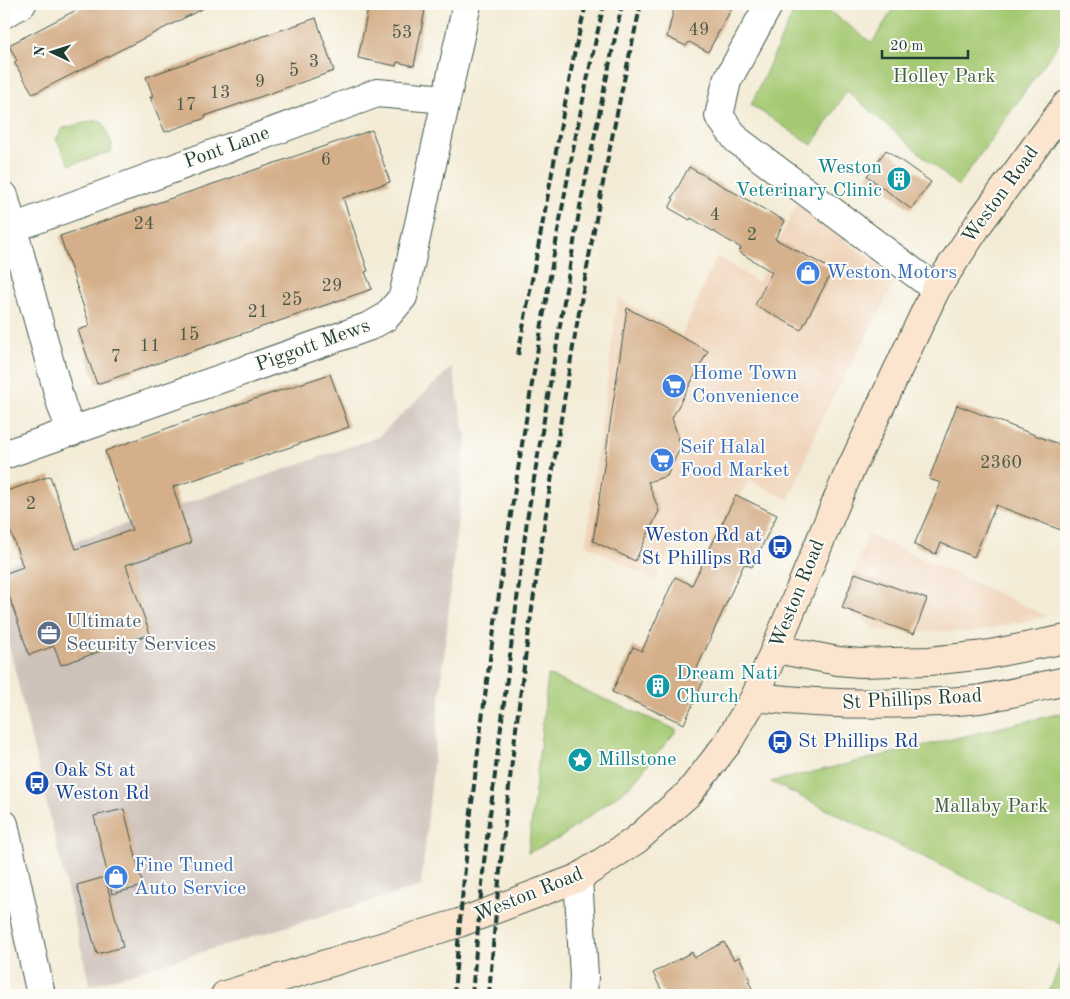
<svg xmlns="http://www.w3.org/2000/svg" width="1070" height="999" font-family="'Old Standard TT',serif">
  <rect width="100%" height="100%" fill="#fdfcf7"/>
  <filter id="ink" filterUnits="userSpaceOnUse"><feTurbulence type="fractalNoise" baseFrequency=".02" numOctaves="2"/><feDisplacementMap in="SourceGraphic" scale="10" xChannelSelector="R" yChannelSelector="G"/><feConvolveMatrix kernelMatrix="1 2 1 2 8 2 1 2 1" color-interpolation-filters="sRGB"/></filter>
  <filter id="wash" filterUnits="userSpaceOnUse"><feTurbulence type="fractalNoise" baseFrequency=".0096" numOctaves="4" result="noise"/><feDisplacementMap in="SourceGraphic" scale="20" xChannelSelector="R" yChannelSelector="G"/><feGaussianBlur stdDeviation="1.12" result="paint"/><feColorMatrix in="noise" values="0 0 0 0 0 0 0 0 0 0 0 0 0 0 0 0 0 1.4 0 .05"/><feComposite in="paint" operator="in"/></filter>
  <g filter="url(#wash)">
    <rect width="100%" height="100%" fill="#f3ebd5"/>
    <!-- built -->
    <g fill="#f0d5bc">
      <path d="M 797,204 L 897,279 L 821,420 L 789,500 L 748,479 L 716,548 L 682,529 L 655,581 L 586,544 L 618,298 L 682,335 L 717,256 L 758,283 Z"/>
      <path d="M 868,534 L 1047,616 L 975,632 L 879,631 L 841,607 Z"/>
    </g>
    <!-- industrial -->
    <path fill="#cec1b9" d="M 452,367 L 466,438 L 421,886 L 90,986 L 4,624 L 4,566 L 378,437 Z"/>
    <!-- green -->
    <g fill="#a5c973" stroke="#628354">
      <path d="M 797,4 L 820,4 L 872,43 L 896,4 L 1066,4 L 1066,33 L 958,186 L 847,91 L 812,145 L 751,105 Z"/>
      <path d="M 97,120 L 103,123 L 112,144 L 111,152 L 70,165 L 56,139 L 63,128 Z"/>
      <path d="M 548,675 L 677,730 L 630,786 L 560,838 L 528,853 Z"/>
      <path d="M 1066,712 L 1066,927 L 771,782 Z"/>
      <path d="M 1066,949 L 1066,995 L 1048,995 Z"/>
    </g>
    <g id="blocks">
      <!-- building -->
      <g fill="#d4af89">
        <path d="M 88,4 L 212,4 L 33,94 L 14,62 L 17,61 L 9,45 Z"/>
        <path d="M 369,4 L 424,4 L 422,10 L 425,10 L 414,66 L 397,62 L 396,66 L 358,58 Z"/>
        <path d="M 675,4 L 734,4 L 708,52 L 689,42 L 686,46 L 667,37 Z"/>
        <path d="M 316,18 L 334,71 L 205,116 L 206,118 L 165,132 L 150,97 L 153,96 L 146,77 Z"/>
        <path d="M 372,130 L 390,182 L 343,198 L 368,271 L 365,272 L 372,289 L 97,384 L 78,330 L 90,326 L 60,236 Z"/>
        <path d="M 886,150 L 931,182 L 911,209 L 867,176 Z"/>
        <path d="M 689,167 L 785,221 L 775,239 L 833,270 L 801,330 L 755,305 L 772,272 L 739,252 L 741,248 L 691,218 L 690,220 L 669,208 L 674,199 L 672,198 Z"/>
        <path d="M 627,308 L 708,351 L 672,418 L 681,446 L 667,476 L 648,482 L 659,511 L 635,561 L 593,541 Z"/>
        <path d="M 330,374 L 349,427 L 173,487 L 191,543 L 126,565 L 150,634 L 61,665 L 54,646 L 29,655 L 4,581 L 4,574 L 23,567 L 4,513 L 4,492 L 50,476 L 76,549 L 132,530 L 105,451 L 179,424 Z"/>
        <path d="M 957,405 L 1066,447 L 1066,532 L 996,505 L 974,557 L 941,543 L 936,554 L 914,545 L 941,483 L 929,479 Z"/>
        <path d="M 736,495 L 777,515 L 752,567 L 744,564 L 694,675 L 704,680 L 684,724 L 612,692 L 633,647 L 642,651 L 675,577 L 692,585 Z"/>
        <path d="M 855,573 L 927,599 L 914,634 L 842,608 Z"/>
        <path d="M 124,809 L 143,886 L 112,894 L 94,816 Z"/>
        <path d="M 105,877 L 123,947 L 97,954 L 77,885 Z"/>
        <path d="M 724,942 L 734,960 L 739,957 L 751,980 L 748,981 L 756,995 L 664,995 L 653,973 L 692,952 L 694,958 Z"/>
      </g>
    </g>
  </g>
  <g filter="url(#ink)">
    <use href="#blocks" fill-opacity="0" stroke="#3f574c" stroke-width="1"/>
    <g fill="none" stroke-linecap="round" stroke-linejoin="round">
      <defs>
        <g id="minor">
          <path d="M 769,4 L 727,81 L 719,116 L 737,140 L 936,289"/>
          <path d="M 4,14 L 22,4"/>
          <path d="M 4,196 L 62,407 L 72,432"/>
          <path d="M 13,228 L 377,93 L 446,99"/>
          <path d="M 4,455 L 370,326 L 386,317 L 403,297 L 467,4"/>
          <path d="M 578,878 L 584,976 L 583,995"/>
        </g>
        <path id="tertiary" d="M 4,824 L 41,995"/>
        <g id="secondary">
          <path d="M 776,649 L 838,661 L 860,663 L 929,661 L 985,655 L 1066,639"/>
          <path d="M 755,697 C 809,703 862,705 916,703 C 937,702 959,702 980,699 C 1009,694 1038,687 1066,681"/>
          <path d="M 225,995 L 459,923 L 578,878 L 636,840 L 689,793 L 727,744 L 755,697 L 846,479 L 936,289 L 980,222 L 1066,105"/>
        </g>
      </defs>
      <!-- minor casing -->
      <use href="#minor" stroke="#3f574c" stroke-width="30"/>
      <!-- tertiary casing -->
      <use href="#tertiary" stroke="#3f574c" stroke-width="30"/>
      <!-- secondary casing -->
      <use href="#secondary" stroke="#3f574c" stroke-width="30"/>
      <!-- minor -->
      <use href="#minor" stroke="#fff" stroke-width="28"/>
      <!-- tertiary -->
      <use href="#tertiary" stroke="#fff" stroke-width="28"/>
      <!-- secondary -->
      <use href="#secondary" stroke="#fce5cf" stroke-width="28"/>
      <!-- rail -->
      <g stroke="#1f3d34" stroke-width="4" stroke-dasharray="8 4" stroke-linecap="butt">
        <path d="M 518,355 L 574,55 L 586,4"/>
        <path d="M 454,995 C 468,803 495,610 526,420 C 549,281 572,141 604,4"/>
        <path d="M 472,995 L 484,862 L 527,520 L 581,201 L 622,4"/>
        <path d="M 489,995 C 503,812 527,631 556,450 C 580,300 607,151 641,4"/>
      </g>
    </g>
  </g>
  <!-- icons -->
  <defs>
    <symbol id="building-disc" viewBox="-11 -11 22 22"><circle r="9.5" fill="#0f9aa8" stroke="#fdfcf7"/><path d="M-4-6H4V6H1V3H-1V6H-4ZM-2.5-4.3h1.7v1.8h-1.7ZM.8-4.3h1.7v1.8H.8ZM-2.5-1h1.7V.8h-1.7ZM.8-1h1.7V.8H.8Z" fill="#fff"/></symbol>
    <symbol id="shop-disc" viewBox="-11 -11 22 22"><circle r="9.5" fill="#3f7fe0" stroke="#fdfcf7"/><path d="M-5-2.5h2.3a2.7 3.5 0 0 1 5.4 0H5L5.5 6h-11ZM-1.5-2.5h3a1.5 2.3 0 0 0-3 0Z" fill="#fff"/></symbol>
    <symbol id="supermarket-disc" viewBox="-11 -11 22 22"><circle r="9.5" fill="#3f7fe0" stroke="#fdfcf7"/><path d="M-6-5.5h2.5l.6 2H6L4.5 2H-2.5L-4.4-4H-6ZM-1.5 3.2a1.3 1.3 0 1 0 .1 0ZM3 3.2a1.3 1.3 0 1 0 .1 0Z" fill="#fff"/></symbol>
    <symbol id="bus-disc" viewBox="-11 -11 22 22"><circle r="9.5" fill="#1a4fb4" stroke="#fdfcf7"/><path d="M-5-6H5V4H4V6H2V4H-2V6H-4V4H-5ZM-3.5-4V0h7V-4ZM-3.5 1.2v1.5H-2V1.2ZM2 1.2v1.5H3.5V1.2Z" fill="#fff"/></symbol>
    <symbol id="office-disc" viewBox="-11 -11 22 22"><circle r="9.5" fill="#5c6f8a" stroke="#fdfcf7"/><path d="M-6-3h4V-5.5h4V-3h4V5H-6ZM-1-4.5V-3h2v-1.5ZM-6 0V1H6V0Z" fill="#fff"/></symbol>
    <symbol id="sight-disc" viewBox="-11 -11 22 22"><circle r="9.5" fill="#0f9aa8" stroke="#fdfcf7"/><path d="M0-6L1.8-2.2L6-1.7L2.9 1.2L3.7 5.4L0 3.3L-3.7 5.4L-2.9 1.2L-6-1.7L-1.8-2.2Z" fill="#fff"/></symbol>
  </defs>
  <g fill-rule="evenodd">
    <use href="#building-disc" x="885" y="165" width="28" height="28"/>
    <use href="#shop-disc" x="794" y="259" width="28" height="28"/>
    <use href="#supermarket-disc" x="660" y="372" width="28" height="28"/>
    <use href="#supermarket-disc" x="648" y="446" width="28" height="28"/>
    <use href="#bus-disc" x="766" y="533" width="28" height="28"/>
    <use href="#office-disc" x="35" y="619" width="28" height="28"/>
    <use href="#building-disc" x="644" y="672" width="28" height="28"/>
    <use href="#bus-disc" x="766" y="728" width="28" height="28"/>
    <use href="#sight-disc" x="566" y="746" width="28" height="28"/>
    <use href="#bus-disc" x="23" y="769" width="28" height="28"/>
    <use href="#shop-disc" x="102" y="863" width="28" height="28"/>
  </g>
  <g text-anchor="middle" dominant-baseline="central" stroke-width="4" stroke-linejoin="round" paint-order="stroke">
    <!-- number labels -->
    <g font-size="18" fill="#4c5a49">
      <text x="699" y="30">49</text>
      <text x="402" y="33">53</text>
      <text x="314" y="62">3</text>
      <text x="294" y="71">5</text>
      <text x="260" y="82">9</text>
      <text x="220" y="93">13</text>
      <text x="186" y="105">17</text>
      <text x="326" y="160">6</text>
      <text x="715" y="215">4</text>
      <text x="144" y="224">24</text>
      <text x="752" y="235">2</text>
      <text x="332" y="286">29</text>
      <text x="292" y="300">25</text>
      <text x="258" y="312">21</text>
      <text x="189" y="335">15</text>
      <text x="150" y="346">11</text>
      <text x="116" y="357">7</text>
      <text x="1001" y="463">2360</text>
      <text x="31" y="504">2</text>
    </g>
    <!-- park labels -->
    <g font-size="20" fill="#406044" stroke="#fdfcf7">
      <text x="944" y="77">Holley Park</text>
      <text x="991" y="807">Mallaby Park</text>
    </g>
    <!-- street labels -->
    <g font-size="20" fill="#1f3d34" stroke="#fdfcf7">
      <text transform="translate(227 148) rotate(-20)">Pont Lane</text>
      <text transform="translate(1001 195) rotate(-54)">Weston Road</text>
      <text transform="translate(313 346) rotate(-20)">Piggott Mews</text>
      <text transform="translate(798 594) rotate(-68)">Weston Road</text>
      <text transform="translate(912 700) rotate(-3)">St Phillips Road</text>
      <text transform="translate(529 895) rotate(-22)">Weston Road</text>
    </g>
    <!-- culture labels -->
    <g font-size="20" fill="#0d838f" stroke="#fdfcf7" text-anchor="start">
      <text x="882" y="168" text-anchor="end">Weston<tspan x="882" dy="23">Veterinary Clinic</tspan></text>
      <text x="676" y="674">Dream Nati<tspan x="676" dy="23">Church</tspan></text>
      <text x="598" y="760">Millstone</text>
    </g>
    <!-- shop labels -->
    <g font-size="20" fill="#366cbe" stroke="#fdfcf7" text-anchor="start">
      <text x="826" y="273">Weston Motors</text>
      <text x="692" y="374">Home Town<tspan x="692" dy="23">Convenience</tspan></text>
      <text x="680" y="448">Seif Halal<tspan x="680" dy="23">Food Market</tspan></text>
      <text x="134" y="866">Fine Tuned<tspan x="134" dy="23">Auto Service</tspan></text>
    </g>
    <!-- transit labels -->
    <g font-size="20" fill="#164399" stroke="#fdfcf7" text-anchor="start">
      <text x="762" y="536" text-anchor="end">Weston Rd at<tspan x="762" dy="23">St Phillips Rd</tspan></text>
      <text x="798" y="742">St Phillips Rd</text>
      <text x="54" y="771">Oak St at<tspan x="54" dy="23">Weston Rd</tspan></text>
    </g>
    <!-- service labels -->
    <g font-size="20" fill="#4e5e75" stroke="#fdfcf7" text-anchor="start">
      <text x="66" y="622">Ultimate<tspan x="66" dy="23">Security Services</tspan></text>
    </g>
  </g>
  <!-- margin -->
  <rect width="1070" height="999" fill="none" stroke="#fdfcf7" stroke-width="20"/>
  <!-- north arrow -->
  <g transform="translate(52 52) rotate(274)" stroke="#fdfcf7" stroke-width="4" paint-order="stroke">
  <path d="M0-4L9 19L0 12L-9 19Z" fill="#1f3d34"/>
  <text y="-8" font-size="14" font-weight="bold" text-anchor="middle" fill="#1f3d34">N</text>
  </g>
  <!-- scale -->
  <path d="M882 50v8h86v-8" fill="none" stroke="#1f3d34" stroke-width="2.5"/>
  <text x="890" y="50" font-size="15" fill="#1f3d34" stroke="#fdfcf7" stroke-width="4" paint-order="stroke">20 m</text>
</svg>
